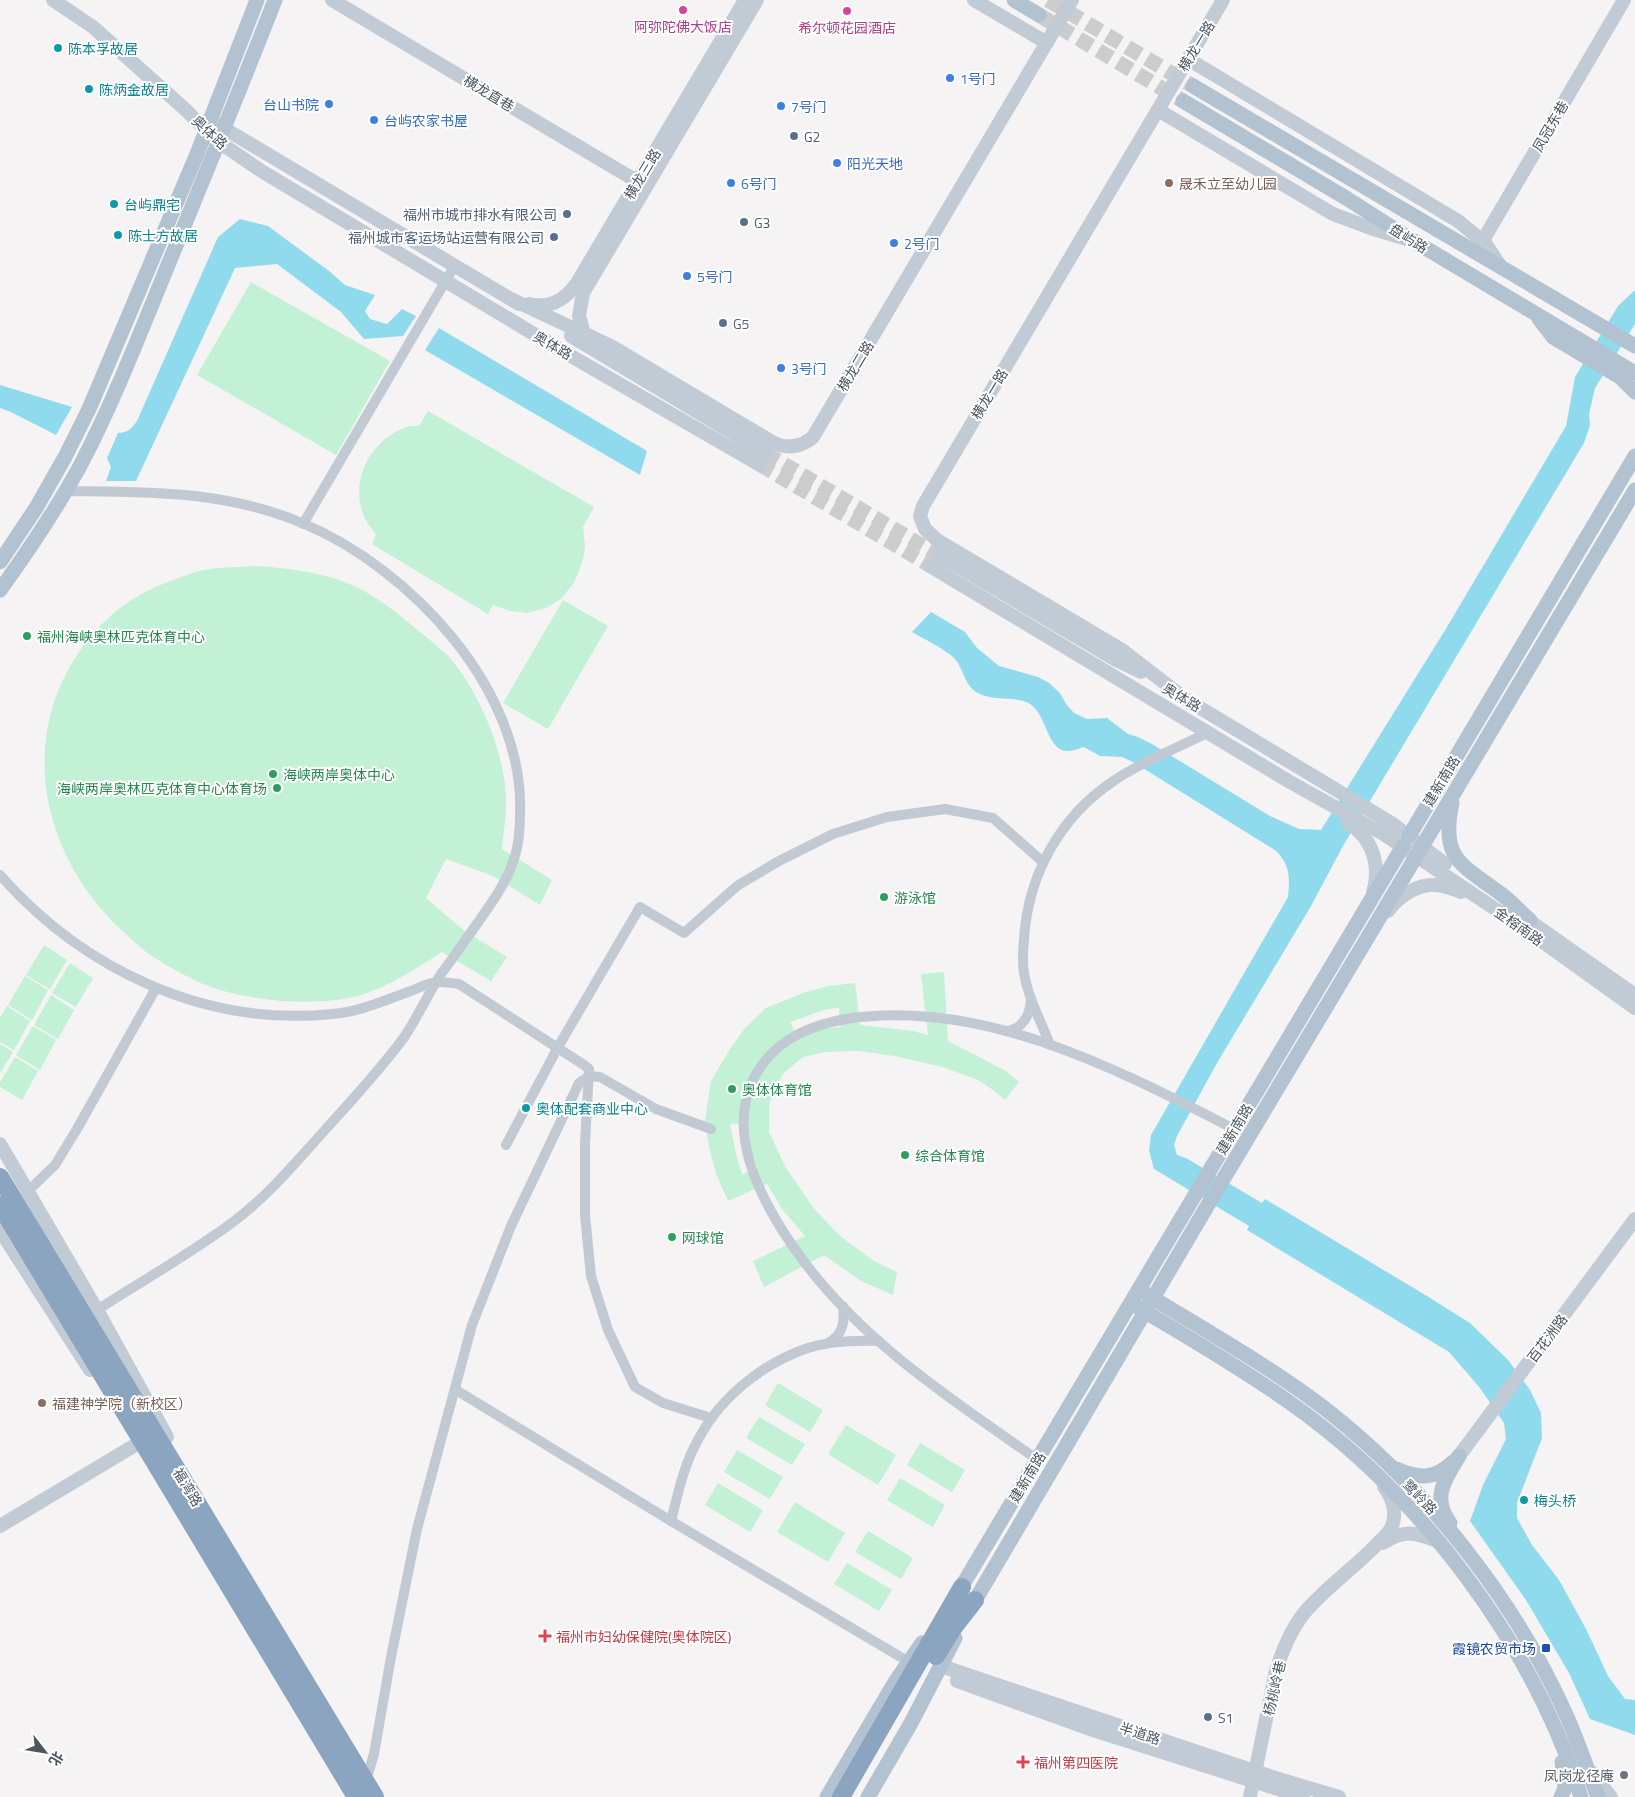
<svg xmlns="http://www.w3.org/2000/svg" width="1635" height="1797" font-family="'Titillium Web','Noto Sans SC',sans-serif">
  <rect width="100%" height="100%" fill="#f5f3f3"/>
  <!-- green -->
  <g fill="#c3f1d5" fill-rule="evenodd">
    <path d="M 251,282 L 390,361 L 336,455 L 197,375 Z"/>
    <path d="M 428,411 L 594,507 L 583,527 L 585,546 L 583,560 L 575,581 L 561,599 L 546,608 L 527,613 L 510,611 L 493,605 L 488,614 L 372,544 L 376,534 C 369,526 363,517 361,507 C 353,474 373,440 404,428 C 408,426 414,426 419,426 Z"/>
    <path d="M 256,566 C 285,568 314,571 342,581 C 367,590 389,606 409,623 C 422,633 435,644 447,655 C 479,689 507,757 506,804 C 506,819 503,835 502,849 L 552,880 L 540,905 L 493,876 L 446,859 L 426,898 L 463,930 L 507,957 L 491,981 L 442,952 C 412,971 380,993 344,999 C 303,1005 259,1001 220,990 C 196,983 171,968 150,955 C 142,949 134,942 127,935 C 41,860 13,734 88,640 C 114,608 140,591 179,578 C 187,575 196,571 204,570 C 221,567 239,567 256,566 Z"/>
    <path d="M 563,600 L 608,626 L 548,729 L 503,703 Z"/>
    <path d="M 44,945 L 67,960 L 50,989 L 26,975 Z"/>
    <path d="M 70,963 L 93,978 L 76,1007 L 52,993 Z"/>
    <path d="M 944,972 L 948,1041 L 1006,1071 L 1019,1082 L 1005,1100 L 993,1090 L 978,1080 L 943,1067 L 894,1056 L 859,1051 L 825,1052 L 803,1057 L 783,1074 L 769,1104 L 769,1132 L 786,1168 L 815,1210 L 840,1236 L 874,1261 L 897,1272 L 893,1295 L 861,1281 L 824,1255 L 764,1287 L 753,1261 L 805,1236 L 782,1209 L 767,1184 L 728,1201 L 716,1174 L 709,1147 L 705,1121 L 711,1081 L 730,1049 L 745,1028 L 766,1008 L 803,993 L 828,986 L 855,983 L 860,1025 L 913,1031 L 928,1035 L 921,974 ZM 839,1008 L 841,1027 L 823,1029 L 798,1037 L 790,1022 L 827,1009 ZM 748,1123 L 751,1150 L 758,1168 L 742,1174 L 736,1154 L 730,1124 Z"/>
    <path d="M 25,976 L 48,990 L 32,1020 L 8,1005 Z"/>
    <path d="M 51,995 L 74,1010 L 58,1039 L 34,1025 Z"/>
    <path d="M 7,1006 L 30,1021 L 14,1050 L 0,1042 L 0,1018 Z"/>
    <path d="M 33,1026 L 56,1040 L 40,1070 L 16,1055 Z"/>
    <path d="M 0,1044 L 13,1052 L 0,1073 Z"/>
    <path d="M 15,1057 L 38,1071 L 22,1100 L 0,1087 L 0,1082 Z"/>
    <path d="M 778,1383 L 823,1410 L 810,1432 L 765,1405 Z"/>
    <path d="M 759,1417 L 805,1444 L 792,1465 L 746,1438 Z"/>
    <path d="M 846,1425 L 896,1455 L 878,1485 L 828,1454 Z"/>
    <path d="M 920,1443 L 965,1470 L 952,1492 L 907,1465 Z"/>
    <path d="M 737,1450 L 783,1477 L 770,1499 L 724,1472 Z"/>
    <path d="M 900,1478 L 945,1505 L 933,1527 L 887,1500 Z"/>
    <path d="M 718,1483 L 763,1510 L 750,1532 L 705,1505 Z"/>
    <path d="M 795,1502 L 845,1533 L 828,1562 L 777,1532 Z"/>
    <path d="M 868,1531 L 913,1558 L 901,1579 L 855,1552 Z"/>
    <path d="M 847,1563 L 892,1590 L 879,1611 L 834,1584 Z"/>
  </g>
  <!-- water -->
  <g fill="#90daee">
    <path d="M 240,219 L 268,226 L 329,271 L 345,285 L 375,295 L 365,311 L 370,319 L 387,324 L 402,309 L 416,316 L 403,336 L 364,339 L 341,312 L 277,264 L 235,268 L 136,481 L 106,481 L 111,467 L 107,458 L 118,433 C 128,433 132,428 137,421 L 218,237 Z"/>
    <path d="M 1635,290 L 1635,324 L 1595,388 L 1589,414 L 1590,425 L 1584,443 L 1343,846 L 1311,906 L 1217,1063 L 1177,1136 L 1174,1145 L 1177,1155 L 1186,1158 L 1262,1203 L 1265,1199 L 1427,1296 L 1470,1323 L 1508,1360 L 1530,1390 L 1541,1413 L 1542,1438 L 1517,1503 L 1517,1518 L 1532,1545 L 1559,1580 L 1586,1629 L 1608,1676 L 1625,1699 L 1635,1700 L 1635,1735 L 1590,1719 L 1569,1673 L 1526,1600 L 1470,1521 L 1483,1485 L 1506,1439 L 1504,1423 L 1480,1388 L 1449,1352 L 1247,1230 L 1249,1226 L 1154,1169 L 1149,1150 L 1151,1135 L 1288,897 C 1290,877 1290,864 1275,850 L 1133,762 L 1122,757 L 1100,756 L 1084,747 C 1079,748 1074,751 1069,751 C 1047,753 1047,714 1030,704 C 1015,695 994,702 978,693 C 963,685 964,666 952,656 C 941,647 924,639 912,632 L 931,612 L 965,632 L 977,648 L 999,666 L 1038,677 L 1049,683 L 1060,693 L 1066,704 L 1074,713 L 1087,719 L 1107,718 L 1128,734 L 1138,737 L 1152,744 L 1270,816 L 1299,829 L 1321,830 L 1447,627 L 1566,426 L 1575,377 L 1618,306 Z"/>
    <path d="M 439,328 L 647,451 L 640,475 L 425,350 Z"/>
    <path d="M 0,385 L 72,407 L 56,435 L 11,412 L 0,408 Z"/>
  </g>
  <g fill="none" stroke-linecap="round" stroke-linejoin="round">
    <!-- secondary-tunnel -->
    <g stroke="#caccce" stroke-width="14" stroke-dasharray="14 7" stroke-linecap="butt">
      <path d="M 766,453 L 937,554"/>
      <path d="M 760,465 L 930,566"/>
    </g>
    <!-- primary-tunnel -->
    <g stroke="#caccce" stroke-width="15" stroke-dasharray="15 8" stroke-linecap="butt">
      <path d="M 1048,0 L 1193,86"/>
      <path d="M 1039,15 L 1183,101"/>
    </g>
    <!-- street -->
    <g stroke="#c1cad2" stroke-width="10">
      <path d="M 66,491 C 150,492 223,490 302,523 C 411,568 525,691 520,814 C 520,829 519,845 514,859 C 507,882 492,902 479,921 C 466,939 454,957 441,974 C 428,994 418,1016 405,1036 C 381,1069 352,1100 325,1130 C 296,1162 268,1196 233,1222 C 190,1254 142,1281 97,1310"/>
      <path d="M 303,524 L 455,265"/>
      <path d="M 0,875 C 83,969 204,1027 332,1014 C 359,1012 383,1001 408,992 C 417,989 427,983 437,982 C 444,982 452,983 459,984 L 584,1065 L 589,1069 L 585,1144 L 585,1215 L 591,1276 L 608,1330 L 635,1387 L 663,1403 L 711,1418"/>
      <path d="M 1006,1031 C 1023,1029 1030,1015 1031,999"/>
      <path d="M 1050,1045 C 1041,1021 1028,998 1024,973 C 1022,962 1023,950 1024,939 C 1028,876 1059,818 1112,782 C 1141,762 1175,749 1207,733"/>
      <path d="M 506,1145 L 558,1047 L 640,907 L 684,933 L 737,886 L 779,861 L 833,834 L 887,817 L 945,809 L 993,818 L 1043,862"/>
      <path d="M 27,1192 L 55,1165 L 77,1129 L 156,988"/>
      <path d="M 828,1343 C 843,1335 845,1322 843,1306"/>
      <path d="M 456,1390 L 671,1521 L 909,1662"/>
      <path d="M 1038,1460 C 955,1402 867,1345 805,1263 C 769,1215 725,1142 752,1082 C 770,1043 805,1026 846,1019 C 982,998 1117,1069 1234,1129"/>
      <path d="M 671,1521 C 678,1493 684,1464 699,1438 C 721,1397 763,1363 808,1348 C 830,1341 855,1340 879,1341"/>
      <path d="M 368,1774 L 374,1754 L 391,1657 L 417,1529 L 472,1325 L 511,1226 L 579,1083 L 589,1076 L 600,1077 L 656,1109 L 711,1129"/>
    </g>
    <!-- secondary -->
    <g stroke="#c1cbd6" stroke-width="14">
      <path d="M 53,0 L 93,27 L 187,111 L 213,138 L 263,172 L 564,352 L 760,465"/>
      <path d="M 332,0 L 645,186"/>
      <path d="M 974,0 L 1047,43"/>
      <path d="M 1188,59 L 1458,221 L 1485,243 L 1501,267"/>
      <path d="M 1158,110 L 1333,214 L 1373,229 L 1407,239"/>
      <path d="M 215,123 L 519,304"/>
      <path d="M 1479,247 L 1624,0"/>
      <path d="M 511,299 L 611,346 L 774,443 C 787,449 802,447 813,437 L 1072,0"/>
      <path d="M 529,304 C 550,309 565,300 577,283 L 745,0"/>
      <path d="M 571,336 L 766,453"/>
      <path d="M 585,337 L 579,316 L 583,293 L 757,0"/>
      <path d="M 937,554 L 1116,660 L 1141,672"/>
      <path d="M 930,566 L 1290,782 L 1385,835 L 1525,929 L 1635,1008"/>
      <path d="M 1172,691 L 1393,824 L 1445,864"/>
      <path d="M 1179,694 L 1122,650 L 937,540 L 925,529 L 920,516 L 923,506 L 1223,0"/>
      <path d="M 1348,823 C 1373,838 1381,866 1373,893"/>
      <path d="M 1388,911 C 1400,895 1421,881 1442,886 C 1449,887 1455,890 1461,892"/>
      <path d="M 1521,915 L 1635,995"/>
      <path d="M 0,1144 L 97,1310 L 167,1437"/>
      <path d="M 0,1230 L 90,1370"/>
      <path d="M 1459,1456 L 1635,1219"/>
      <path d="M 0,1526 L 137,1444"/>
      <path d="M 1383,1543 C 1406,1528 1416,1533 1440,1542"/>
      <path d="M 941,1666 L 1272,1777 L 1339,1797"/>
      <path d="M 957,1681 L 1090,1729 L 1303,1797"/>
      <path d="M 1591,1772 L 1611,1797"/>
      <path d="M 1250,1797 L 1276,1670 C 1283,1650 1291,1629 1305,1612 C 1327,1586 1356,1567 1380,1541 C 1384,1537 1390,1532 1392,1526 C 1397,1513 1393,1498 1384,1487"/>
    </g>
    <!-- primary -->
    <g stroke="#b3c2d1" stroke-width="15">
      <path d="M 1014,0 L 1039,15"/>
      <path d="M 1193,86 L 1635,346"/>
      <path d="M 1183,101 L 1346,198 L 1412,240 L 1635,373"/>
      <path d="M 1539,319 L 1553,337 L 1620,377 L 1635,392"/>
      <path d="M 0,562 L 36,508 L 65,457 L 89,409 L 197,154 L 257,0"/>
      <path d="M 0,590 C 29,550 56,510 80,466 C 113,403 139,336 166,270 C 203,180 240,90 275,0"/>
      <path d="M 1452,803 C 1440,859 1461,864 1501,894 C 1511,901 1520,912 1530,920"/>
      <path d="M 1409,836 L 1635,456"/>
      <path d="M 1146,1294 C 1208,1332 1271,1367 1328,1411 C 1429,1491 1516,1601 1568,1719 C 1579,1745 1588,1771 1598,1797"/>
      <path d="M 1139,1308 C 1189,1338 1241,1368 1289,1402 C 1420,1494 1533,1644 1581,1797"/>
      <path d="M 1396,1469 C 1419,1479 1434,1480 1453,1462"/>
      <path d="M 1450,1523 C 1431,1498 1445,1479 1459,1456"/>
      <path d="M 956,1596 L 1403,846"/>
      <path d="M 970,1609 L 1209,1203 L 1635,490"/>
      <path d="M 827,1797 L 895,1682 L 922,1643"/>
      <path d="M 868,1797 L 911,1723 L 955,1638"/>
      <path d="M 1561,1797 L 1565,1788 L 1562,1762"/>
    </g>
    <!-- highway -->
    <g stroke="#8ba5c1" stroke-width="18">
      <path d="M 0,1177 L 375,1797"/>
      <path d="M 0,1205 L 356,1797"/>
      <path d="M 936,1656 L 954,1627 L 975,1600"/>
      <path d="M 841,1797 L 962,1587"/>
    </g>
  </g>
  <!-- markers -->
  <g fill="#d1479c" stroke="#fff" stroke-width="2">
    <circle cx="683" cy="10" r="5"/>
    <circle cx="847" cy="11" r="5"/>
  </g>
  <g fill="#0f9aa8" stroke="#fff" stroke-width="2">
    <circle cx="58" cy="48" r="5"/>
    <circle cx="89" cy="89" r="5"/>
    <circle cx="114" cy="204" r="5"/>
    <circle cx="118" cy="235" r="5"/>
    <circle cx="526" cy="1108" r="5"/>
    <circle cx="1524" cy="1500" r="5"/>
  </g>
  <g fill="#3f7fe0" stroke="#fff" stroke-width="2">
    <circle cx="950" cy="78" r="5"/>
    <circle cx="329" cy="104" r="5"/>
    <circle cx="781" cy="106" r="5"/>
    <circle cx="374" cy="120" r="5"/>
    <circle cx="837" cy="163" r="5"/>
    <circle cx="731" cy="183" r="5"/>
    <circle cx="894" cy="243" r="5"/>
    <circle cx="687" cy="276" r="5"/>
    <circle cx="781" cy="368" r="5"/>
  </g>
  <g fill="#5c6f8a" stroke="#fff" stroke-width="2">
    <circle cx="794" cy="136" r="5"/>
    <circle cx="567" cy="214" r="5"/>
    <circle cx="744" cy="222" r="5"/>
    <circle cx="554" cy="237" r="5"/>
    <circle cx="723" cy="323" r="5"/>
    <circle cx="1208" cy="1717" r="5"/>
  </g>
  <g fill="#8d6e63" stroke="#fff" stroke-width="2">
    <circle cx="1169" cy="183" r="5"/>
    <circle cx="42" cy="1403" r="5"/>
  </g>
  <g fill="#2e9e5b" stroke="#fff" stroke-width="2">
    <circle cx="27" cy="636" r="5"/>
    <circle cx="273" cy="774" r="5"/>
    <circle cx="277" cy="788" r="5"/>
    <circle cx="884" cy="897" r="5"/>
    <circle cx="732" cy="1089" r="5"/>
    <circle cx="905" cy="1155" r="5"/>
    <circle cx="672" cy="1237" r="5"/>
  </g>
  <g fill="#e0444e" stroke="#fff" stroke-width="2">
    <path d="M542.5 1628.5h5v5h5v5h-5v5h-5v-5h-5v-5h5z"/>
    <path d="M1020.5 1754.5h5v5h5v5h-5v5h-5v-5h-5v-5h5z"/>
  </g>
  <rect fill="#1a4fb4" stroke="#fff" stroke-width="2" x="1541" y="1643" width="10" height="10" rx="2.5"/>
  <circle fill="#6b7280" stroke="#fff" stroke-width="2" cx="1624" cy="1775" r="5"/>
  <g text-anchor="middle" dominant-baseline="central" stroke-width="4" stroke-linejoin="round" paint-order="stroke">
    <!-- hotel labels -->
    <g font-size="14" fill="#b23c85" stroke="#fff">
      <text x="683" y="26">阿弥陀佛大饭店</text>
      <text x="847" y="27">希尔顿花园酒店</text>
    </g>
    <!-- street labels -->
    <g font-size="14" fill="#4a5661" stroke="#fff">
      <text transform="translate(1196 46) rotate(-59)">横龙一路</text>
      <text transform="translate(489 93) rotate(31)">横龙直巷</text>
      <text transform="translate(1550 126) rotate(-60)">凤冠东巷</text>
      <text transform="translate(210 132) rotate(42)">奥体路</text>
      <text transform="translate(642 174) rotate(-59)">横龙三路</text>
      <text transform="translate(1409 238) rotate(32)">盘屿路</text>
      <text transform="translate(553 345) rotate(30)">奥体路</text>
      <text transform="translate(855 366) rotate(-59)">横龙二路</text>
      <text transform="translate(989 394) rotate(-59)">横龙一路</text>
      <text transform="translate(1182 697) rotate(31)">奥体路</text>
      <text transform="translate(1441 781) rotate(-59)">建新南路</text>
      <text transform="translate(1519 926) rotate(35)">金榕南路</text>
      <text transform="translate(1234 1129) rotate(-59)">建新南路</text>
      <text transform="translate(1547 1338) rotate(-53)">百花洲路</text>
      <text transform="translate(1027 1477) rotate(-59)">建新南路</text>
      <text transform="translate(188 1487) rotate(59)">福湾路</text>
      <text transform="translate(1420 1497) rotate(46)">鹭岭路</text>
      <text transform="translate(1274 1688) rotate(-77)">杨桃岭巷</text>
      <text transform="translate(1140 1733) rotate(18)">半道路</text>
    </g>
    <!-- culture labels -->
    <g font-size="14" fill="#0d838f" stroke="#fff" text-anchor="start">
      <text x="68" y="48">陈本孚故居</text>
      <text x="99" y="89">陈炳金故居</text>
      <text x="124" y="204">台屿鼎宅</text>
      <text x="128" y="235">陈士方故居</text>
      <text x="536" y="1108">奥体配套商业中心</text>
      <text x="1534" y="1500">梅头桥</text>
    </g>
    <!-- shop labels -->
    <g font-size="14" fill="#366cbe" stroke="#fff" text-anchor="start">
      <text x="960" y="78">1号门</text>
      <text x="319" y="104" text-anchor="end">台山书院</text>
      <text x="791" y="106">7号门</text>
      <text x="384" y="120">台屿农家书屋</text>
      <text x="847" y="163">阳光天地</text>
      <text x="741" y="183">6号门</text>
      <text x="904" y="243">2号门</text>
      <text x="697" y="276">5号门</text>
      <text x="791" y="368">3号门</text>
    </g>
    <!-- service labels -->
    <g font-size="14" fill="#4e5e75" stroke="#fff" text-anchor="start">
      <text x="804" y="136">G2</text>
      <text x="557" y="214" text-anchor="end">福州市城市排水有限公司</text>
      <text x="754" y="222">G3</text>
      <text x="544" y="237" text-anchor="end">福州城市客运场站运营有限公司</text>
      <text x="733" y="323">G5</text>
      <text x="1218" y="1717">S1</text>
    </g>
    <!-- education labels -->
    <g font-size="14" fill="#785e54" stroke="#fff" text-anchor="start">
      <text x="1179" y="183">晟禾立至幼儿园</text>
      <text x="52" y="1403">福建神学院（新校区）</text>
    </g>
    <!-- leisure labels -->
    <g font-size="14" fill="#27864d" stroke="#fff" text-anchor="start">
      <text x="37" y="636">福州海峡奥林匹克体育中心</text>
      <text x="283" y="774">海峡两岸奥体中心</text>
      <text x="267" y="788" text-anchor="end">海峡两岸奥林匹克体育中心体育场</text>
      <text x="894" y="897">游泳馆</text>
      <text x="742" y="1089">奥体体育馆</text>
      <text x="915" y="1155">综合体育馆</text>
      <text x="682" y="1237">网球馆</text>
    </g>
    <!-- health labels -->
    <g font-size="14" fill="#be3a42" stroke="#fff" text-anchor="start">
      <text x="556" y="1636">福州市妇幼保健院(奥体院区)</text>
      <text x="1034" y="1762">福州第四医院</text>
    </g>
    <!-- transit labels -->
    <g font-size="14" fill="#164399" stroke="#fff" text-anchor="end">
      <text x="1536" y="1648">霞镜农贸市场</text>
    </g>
    <!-- worship labels -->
    <g font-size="14" fill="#5b616d" stroke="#fff" text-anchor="end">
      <text x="1614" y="1775">凤岗龙径庵</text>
    </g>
  </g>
  <!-- north arrow -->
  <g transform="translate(45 1752) rotate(121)" stroke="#ffffff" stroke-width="4" paint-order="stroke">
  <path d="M0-4L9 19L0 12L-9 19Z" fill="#4a5661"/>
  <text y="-8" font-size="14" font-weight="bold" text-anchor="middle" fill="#4a5661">北</text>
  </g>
</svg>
